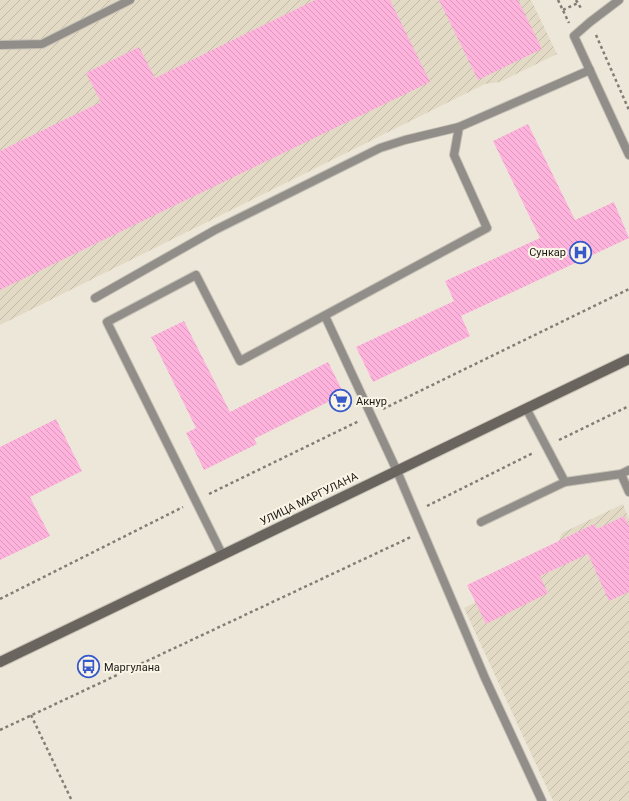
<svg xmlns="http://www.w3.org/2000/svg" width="629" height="801" font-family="Roboto,sans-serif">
  <defs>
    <pattern id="industrial-furrows" width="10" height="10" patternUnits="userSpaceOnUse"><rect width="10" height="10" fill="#e3dac6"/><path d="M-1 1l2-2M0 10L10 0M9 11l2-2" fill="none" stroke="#c2baa9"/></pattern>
    <pattern id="building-back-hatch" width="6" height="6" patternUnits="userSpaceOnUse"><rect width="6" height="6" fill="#feb3dd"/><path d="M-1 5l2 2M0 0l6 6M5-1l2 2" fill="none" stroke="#d999bd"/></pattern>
  </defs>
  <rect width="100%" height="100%" fill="#ede7da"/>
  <!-- industrial -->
  <g fill="url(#industrial-furrows)">
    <path d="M 0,0 L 531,0 L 557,54 L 500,82 L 485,84 L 0,325 Z"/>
    <path d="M 623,504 L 629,519 L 629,801 L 553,801 L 464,608 L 550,564 L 562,533 Z"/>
  </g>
  <!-- building -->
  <g fill="url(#building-back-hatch)">
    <path d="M 315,0 L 390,0 L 430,82 L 0,290 L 0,151 L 101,102 L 86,73 L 139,47 L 155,78 Z"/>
    <path d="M 439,0 L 518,0 L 542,49 L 478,80 Z"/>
    <path d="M 528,124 L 575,220 L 614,202 L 629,238 L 461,316 L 470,336 L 373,382 L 356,347 L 454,301 L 445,281 L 540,238 L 493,141 Z"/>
    <path d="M 184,321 L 230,412 L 328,362 L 344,394 L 254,439 L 257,444 L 204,470 L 186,433 L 196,428 L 151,337 Z"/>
    <path d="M 56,419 L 82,471 L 30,497 L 50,536 L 0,560 L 0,447 Z"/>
    <path d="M 624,516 L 629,526 L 629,592 L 609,601 L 588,554 L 540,576 L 548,593 L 486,624 L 467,585 L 594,524 L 597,529 Z"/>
  </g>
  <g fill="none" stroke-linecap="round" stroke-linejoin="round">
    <defs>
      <g id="lane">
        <path d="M 619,0 L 590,22 L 574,36 L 629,155"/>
        <path d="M 0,45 L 42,44 L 130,0"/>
        <path d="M 95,298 L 215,230 L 380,148 L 405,140 L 459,127"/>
        <path d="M 325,316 L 397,471 L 485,678 L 542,801"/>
        <path d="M 526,408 L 565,482"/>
        <path d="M 621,474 L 629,492"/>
        <path d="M 481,522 L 565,482 L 621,474 L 629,470"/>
        <path d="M 222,554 L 107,322 L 196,275 L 240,361 L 487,228 L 454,155 L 459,127 L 590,70"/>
      </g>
      <path id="secondary" d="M 0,662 L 629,359"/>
    </defs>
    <!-- lane casing -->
    <use href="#lane" stroke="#c7c2b6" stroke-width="10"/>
    <!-- secondary casing -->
    <use href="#secondary" stroke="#c7c2b6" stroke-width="12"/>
    <!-- path -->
    <g stroke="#827e75" stroke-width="2.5" stroke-dasharray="3 3" stroke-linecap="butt">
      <path d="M 558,0 L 569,23"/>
      <path d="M 576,0 L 582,10"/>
      <path d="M 563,10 L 578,3"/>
      <path d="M 596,35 L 629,110"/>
      <path d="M 383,409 L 629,289"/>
      <path d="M 559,440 L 629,406"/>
      <path d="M 209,494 L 359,421"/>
      <path d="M 427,506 L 533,453"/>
      <path d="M 0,599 L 183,507"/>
      <path d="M 31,715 L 72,801"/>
      <path d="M 0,730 L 411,537"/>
    </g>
    <!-- lane -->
    <use href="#lane" stroke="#918e89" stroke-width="8"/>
    <!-- secondary -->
    <use href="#secondary" stroke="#69645d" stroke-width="10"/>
  </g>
  <!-- icons -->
  <defs>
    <symbol id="hospital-ring" viewBox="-11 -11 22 22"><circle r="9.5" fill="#faf4e7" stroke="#375acb" stroke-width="1.5"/><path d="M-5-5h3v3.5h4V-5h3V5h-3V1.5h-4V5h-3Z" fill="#375acb"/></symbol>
    <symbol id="supermarket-ring" viewBox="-11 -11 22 22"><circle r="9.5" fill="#faf4e7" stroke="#375acb" stroke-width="1.5"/><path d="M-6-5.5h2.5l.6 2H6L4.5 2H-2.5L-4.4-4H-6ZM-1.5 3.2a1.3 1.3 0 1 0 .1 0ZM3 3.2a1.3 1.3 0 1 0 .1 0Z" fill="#375acb"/></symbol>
    <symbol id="bus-ring" viewBox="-11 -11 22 22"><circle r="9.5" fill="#faf4e7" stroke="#375acb" stroke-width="1.5"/><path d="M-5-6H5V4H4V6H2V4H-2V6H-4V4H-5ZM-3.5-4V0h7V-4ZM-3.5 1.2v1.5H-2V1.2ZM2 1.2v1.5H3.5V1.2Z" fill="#375acb"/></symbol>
  </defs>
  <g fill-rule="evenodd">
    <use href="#hospital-ring" x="568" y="240" width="25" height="25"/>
    <use href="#supermarket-ring" x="328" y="388" width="25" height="25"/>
    <use href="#bus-ring" x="76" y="654" width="25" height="25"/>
  </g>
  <g text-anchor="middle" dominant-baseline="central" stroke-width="4" stroke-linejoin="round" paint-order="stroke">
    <!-- poi labels -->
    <g font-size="11" fill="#1b1914" stroke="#faf4e7" text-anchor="start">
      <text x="566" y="252" text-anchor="end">Сункар</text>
      <text x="356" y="401">Акнур</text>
      <text x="104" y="667">Маргулана</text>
    </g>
    <!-- street labels -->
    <g font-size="11" fill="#1b1914" stroke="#faf4e7">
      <text transform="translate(309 499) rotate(-26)">УЛИЦА МАРГУЛАНА</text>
    </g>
  </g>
</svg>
